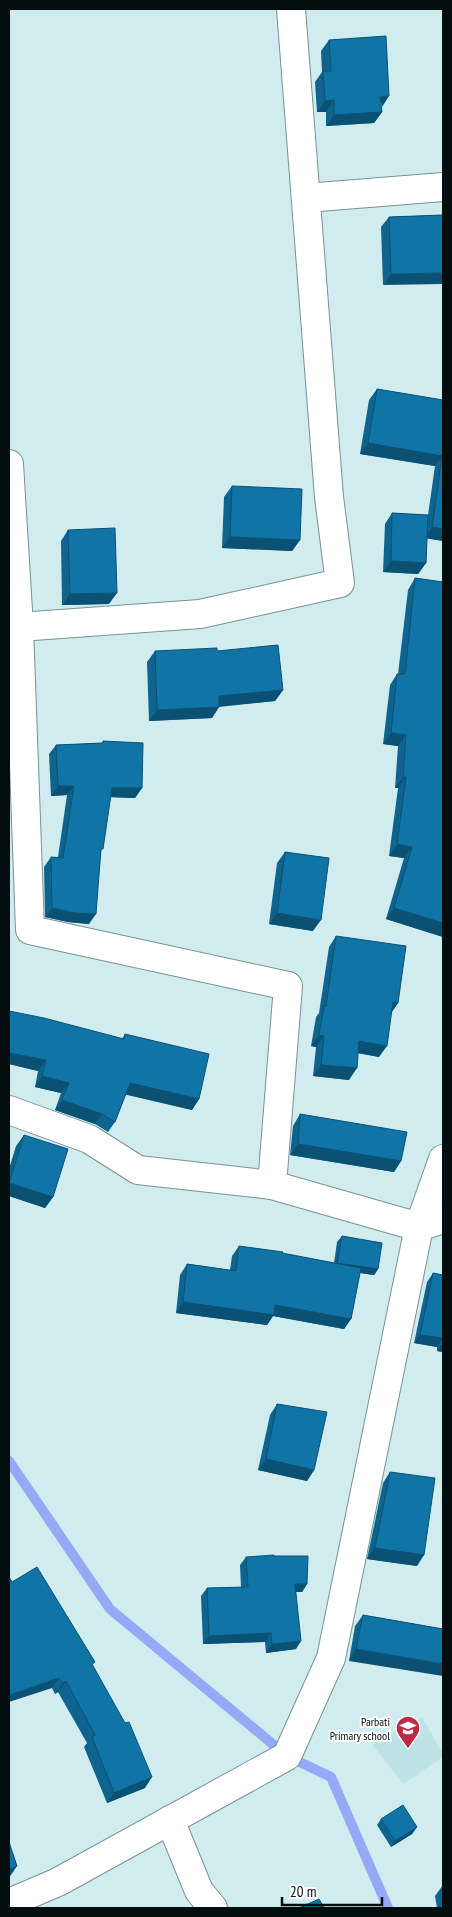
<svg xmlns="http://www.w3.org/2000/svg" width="452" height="1917" font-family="'PT Sans Narrow',sans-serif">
  <rect width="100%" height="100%" fill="#d0ecef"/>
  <!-- built -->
  <path fill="#bde3e6" d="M 422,1717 L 443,1754 L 443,1757 L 403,1784 L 372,1744 Z"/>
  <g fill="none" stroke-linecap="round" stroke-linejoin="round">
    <!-- stream -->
    <path stroke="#96a9f6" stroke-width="10" d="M 9,1461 L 110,1609 L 287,1756 L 331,1777 L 388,1908"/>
    <defs>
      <g id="street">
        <path d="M 291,9 L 329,497 L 340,583 L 200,614 L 19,627 L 30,930 L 288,986 L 272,1185 L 419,1227 L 443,1219"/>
        <path d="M 306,198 L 443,187"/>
        <path d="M 9,464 L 19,627"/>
        <path d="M 9,1110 L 89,1139 L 138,1170 L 272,1185"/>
        <path d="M 170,1820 L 199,1891 L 213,1908"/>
        <path d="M 9,1903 L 58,1882 L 287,1756 L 331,1658 L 419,1227 L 443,1159"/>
      </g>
    </defs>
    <!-- street casing -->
    <use href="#street" stroke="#789295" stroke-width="30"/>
    <!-- street -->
    <use href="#street" stroke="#fff" stroke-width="28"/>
  </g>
  <!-- wall -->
  <g fill="#0e648f">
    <path d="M 329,40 L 381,107 L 382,112 L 374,123 L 326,126 L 326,112 L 317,112 L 315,82 L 322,72 L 321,51 Z"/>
    <path d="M 443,215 L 383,285 L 381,227 L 389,217 Z"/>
    <path d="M 377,389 L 443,400 L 443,541 L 427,538 L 426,563 L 418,574 L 383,572 L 385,524 L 392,513 L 428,515 L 435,466 L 360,454 L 369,400 Z"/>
    <path d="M 232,486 L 300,540 L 292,551 L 222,548 L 224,497 Z"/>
    <path d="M 68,530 L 109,604 L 62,605 L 61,541 Z"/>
    <path d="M 415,578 L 443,582 L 443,937 L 386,919 L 404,858 L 389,856 L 398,788 L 395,788 L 398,746 L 383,744 L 390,685 L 397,674 L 398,674 L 408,590 Z"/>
    <path d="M 155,651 L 217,651 L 283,690 L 275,701 L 219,707 L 212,718 L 149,721 L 147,662 Z"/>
    <path d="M 103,741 L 142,788 L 135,798 L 110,797 L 89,924 L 68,922 L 45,917 L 44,867 L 51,857 L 58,857 L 67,795 L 51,796 L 49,754 L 56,745 L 102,743 Z"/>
    <path d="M 285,852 L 313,931 L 269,924 L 277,863 Z"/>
    <path d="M 336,936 L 398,1003 L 392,1012 L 379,1057 L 358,1053 L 349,1080 L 313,1076 L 316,1047 L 311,1046 L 316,1017 L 319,1013 L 329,947 Z"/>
    <path d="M 9,1011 L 122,1039 L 125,1034 L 199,1099 L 192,1110 L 126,1094 L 115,1122 L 108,1132 L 95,1124 L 55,1110 L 61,1093 L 35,1087 L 38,1071 L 9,1064 Z"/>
    <path d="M 300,1114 L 401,1161 L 394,1172 L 290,1155 L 293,1126 Z"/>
    <path d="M 24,1135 L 53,1197 L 45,1208 L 9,1196 L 9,1169 L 16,1146 Z"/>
    <path d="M 342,1236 L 378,1269 L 374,1275 L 360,1273 L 351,1319 L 344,1329 L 273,1316 L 267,1325 L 176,1313 L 180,1275 L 187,1264 L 230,1270 L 232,1256 L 239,1246 L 334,1263 L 337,1242 Z"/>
    <path d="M 433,1273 L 443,1275 L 443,1352 L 437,1351 L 437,1347 L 414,1343 L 427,1282 Z"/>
    <path d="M 277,1404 L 314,1470 L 307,1481 L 258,1470 L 270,1415 Z"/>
    <path d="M 390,1472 L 417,1566 L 367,1559 L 383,1483 Z"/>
    <path d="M 274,1556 L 307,1584 L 302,1592 L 296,1592 L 296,1649 L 266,1653 L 265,1642 L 203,1644 L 201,1596 L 207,1588 L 241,1587 L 240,1565 L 246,1557 Z"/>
    <path d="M 12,1582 L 92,1666 L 145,1788 L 107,1803 L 84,1747 L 87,1743 L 58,1692 L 55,1694 L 52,1688 Z"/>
    <path d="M 363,1615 L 443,1629 L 349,1661 L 355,1626 Z"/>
    <path d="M 381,1819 L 417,1827 L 412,1834 L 391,1847 L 377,1825 Z"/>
    <path d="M 443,1885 L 443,1908 L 437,1908 L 435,1896 Z"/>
  </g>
  <!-- shaded-wall -->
  <g fill="#0b5174">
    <path d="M 389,96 L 382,107 L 380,97 Z"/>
    <path d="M 334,100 L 326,112 L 317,112 L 325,101 Z"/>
    <path d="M 382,112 L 374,123 L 326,126 L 334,115 Z"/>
    <path d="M 443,273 L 443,284 L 383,285 L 391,274 Z"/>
    <path d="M 368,443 L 442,456 L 435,466 L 360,454 Z"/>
    <path d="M 432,527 L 443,529 L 443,541 L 424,538 Z"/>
    <path d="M 230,537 L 300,540 L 292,551 L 222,548 Z"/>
    <path d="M 391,561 L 426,563 L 418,574 L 383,572 Z"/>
    <path d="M 117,593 L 109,604 L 62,605 L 70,594 Z"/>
    <path d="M 283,690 L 275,701 L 211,707 L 219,696 Z"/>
    <path d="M 219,707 L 212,718 L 149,721 L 157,710 Z"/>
    <path d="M 391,733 L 406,735 L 398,746 L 383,744 Z"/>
    <path d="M 403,777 L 406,777 L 398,788 L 395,788 Z"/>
    <path d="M 58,786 L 74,786 L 67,795 L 51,796 Z"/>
    <path d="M 112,788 L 142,788 L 135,798 L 105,797 Z"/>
    <path d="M 397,844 L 412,847 L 404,858 L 389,856 Z"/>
    <path d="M 52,908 L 96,914 L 89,924 L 68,922 L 45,917 Z"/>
    <path d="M 394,908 L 443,923 L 443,937 L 386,919 Z"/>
    <path d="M 277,913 L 321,920 L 313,931 L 269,924 Z"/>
    <path d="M 393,1002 L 398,1003 L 390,1014 Z"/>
    <path d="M 319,1035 L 324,1036 L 316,1047 L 311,1046 Z"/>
    <path d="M 359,1041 L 387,1046 L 379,1057 L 352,1052 Z"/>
    <path d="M 9,1053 L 46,1060 L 38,1071 L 9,1064 Z"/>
    <path d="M 321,1065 L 357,1068 L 349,1080 L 313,1076 Z"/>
    <path d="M 42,1076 L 69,1083 L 61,1093 L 35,1087 Z"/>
    <path d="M 130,1083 L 199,1099 L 192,1110 L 123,1094 Z"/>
    <path d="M 62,1100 L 102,1114 L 95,1124 L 55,1110 Z"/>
    <path d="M 298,1144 L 401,1161 L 394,1172 L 290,1155 Z"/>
    <path d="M 9,1183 L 53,1197 L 45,1208 L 9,1196 Z"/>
    <path d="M 337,1263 L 378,1269 L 374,1275 L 333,1269 Z"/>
    <path d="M 183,1302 L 275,1305 L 351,1319 L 344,1329 L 273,1316 L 267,1325 L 176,1313 Z"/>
    <path d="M 420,1335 L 443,1338 L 437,1347 L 414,1343 Z"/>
    <path d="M 443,1343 L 443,1352 L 437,1351 Z"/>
    <path d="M 266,1459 L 314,1470 L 307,1481 L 258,1470 Z"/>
    <path d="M 375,1548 L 424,1555 L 417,1566 L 367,1559 Z"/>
    <path d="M 295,1584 L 307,1584 L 302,1592 L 290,1592 Z"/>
    <path d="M 271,1633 L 265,1642 L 203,1644 L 209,1636 Z"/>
    <path d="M 301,1641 L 296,1649 L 266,1653 L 272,1644 Z"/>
    <path d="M 356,1649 L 443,1664 L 443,1676 L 349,1661 Z"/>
    <path d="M 59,1678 L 52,1688 L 9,1702 L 9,1695 Z"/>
    <path d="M 66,1681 L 58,1692 L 55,1694 L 63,1683 Z"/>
    <path d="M 152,1777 L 145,1788 L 107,1803 L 114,1793 Z"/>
    <path d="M 417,1827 L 412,1834 L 391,1847 L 395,1841 Z"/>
    <path d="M 17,1866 L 9,1878 L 9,1869 Z"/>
  </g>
  <!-- building -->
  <g fill="#1074a6" stroke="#0b5174">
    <path d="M 386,36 L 389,96 L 380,97 L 382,112 L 334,115 L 334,100 L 325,101 L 323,71 L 331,71 L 329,40 Z"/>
    <path d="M 443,215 L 443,273 L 391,274 L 389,217 Z"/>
    <path d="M 377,389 L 443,400 L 443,529 L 432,527 L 442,456 L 368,443 Z"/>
    <path d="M 232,486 L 302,489 L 300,540 L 230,537 Z"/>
    <path d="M 392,513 L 428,515 L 426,563 L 391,561 Z"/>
    <path d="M 115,528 L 117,593 L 70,594 L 68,530 Z"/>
    <path d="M 415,578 L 443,582 L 443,923 L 394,908 L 412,847 L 397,844 L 406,777 L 403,777 L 406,735 L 391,733 L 397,674 L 405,674 Z"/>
    <path d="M 278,645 L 283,690 L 219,696 L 219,707 L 157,710 L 155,651 L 217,648 L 217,651 Z"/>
    <path d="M 103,741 L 143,743 L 142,788 L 112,788 L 103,849 L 101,849 L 96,914 L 75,913 L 52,908 L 51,857 L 63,858 L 74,786 L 58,786 L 56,745 L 103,743 Z"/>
    <path d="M 285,852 L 329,858 L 321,920 L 277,913 Z"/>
    <path d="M 336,936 L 406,946 L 398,1003 L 393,1002 L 387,1046 L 359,1041 L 357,1068 L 321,1065 L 324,1036 L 319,1035 L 324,1006 L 326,1006 Z"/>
    <path d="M 9,1011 L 44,1018 L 124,1039 L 125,1034 L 209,1054 L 199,1099 L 130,1083 L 115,1122 L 102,1114 L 62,1100 L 69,1083 L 42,1076 L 46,1060 L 9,1053 Z"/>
    <path d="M 300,1114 L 407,1132 L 401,1161 L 298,1144 Z"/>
    <path d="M 24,1135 L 68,1149 L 53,1197 L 9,1183 Z"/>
    <path d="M 342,1236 L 382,1243 L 378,1269 L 337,1263 Z"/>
    <path d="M 239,1246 L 283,1252 L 282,1253 L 361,1268 L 351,1319 L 275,1305 L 274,1315 L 183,1302 L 187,1264 L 236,1271 Z"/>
    <path d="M 433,1273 L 443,1275 L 443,1343 L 443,1338 L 420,1335 Z"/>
    <path d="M 277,1404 L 327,1412 L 314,1470 L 266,1459 Z"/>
    <path d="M 390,1472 L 435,1478 L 424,1555 L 375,1548 Z"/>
    <path d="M 274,1555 L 274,1556 L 308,1556 L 307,1584 L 295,1584 L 301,1641 L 272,1644 L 271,1633 L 209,1636 L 207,1588 L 248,1587 L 246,1557 Z"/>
    <path d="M 37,1567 L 95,1662 L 92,1664 L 125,1723 L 129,1722 L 152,1777 L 114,1793 L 92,1737 L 95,1735 L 66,1681 L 63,1683 L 59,1678 L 9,1695 L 9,1577 L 12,1582 Z"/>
    <path d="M 363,1615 L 443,1629 L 443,1664 L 356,1649 Z"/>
    <path d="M 403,1805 L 417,1827 L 395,1841 L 381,1819 Z"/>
    <path d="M 9,1842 L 17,1866 L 9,1869 Z"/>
    <path d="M 319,1899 L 324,1908 L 299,1908 Z"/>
  </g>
  <!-- icons -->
  <defs>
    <symbol id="school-pin" viewBox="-11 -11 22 30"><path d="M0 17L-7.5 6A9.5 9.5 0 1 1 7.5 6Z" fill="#bc2b44" stroke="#fff"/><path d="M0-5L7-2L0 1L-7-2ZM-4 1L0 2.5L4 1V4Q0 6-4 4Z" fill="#fff"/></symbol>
  </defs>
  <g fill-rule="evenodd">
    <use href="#school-pin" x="394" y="1714" width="28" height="38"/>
  </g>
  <g text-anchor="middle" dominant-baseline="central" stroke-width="4" stroke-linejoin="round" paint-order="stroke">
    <!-- poi labels -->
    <g font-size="12" fill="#050e0f" stroke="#fff" text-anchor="end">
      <text x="390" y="1721">Parbati<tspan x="390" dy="14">Primary school</tspan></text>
    </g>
  </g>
  <!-- border -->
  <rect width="452" height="1917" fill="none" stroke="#050e0f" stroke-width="20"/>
  <!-- scale -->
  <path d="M282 1897v8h100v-8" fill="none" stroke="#050e0f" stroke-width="2.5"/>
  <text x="290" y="1897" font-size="15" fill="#050e0f" stroke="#ffffff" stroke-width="4" paint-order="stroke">20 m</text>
</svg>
